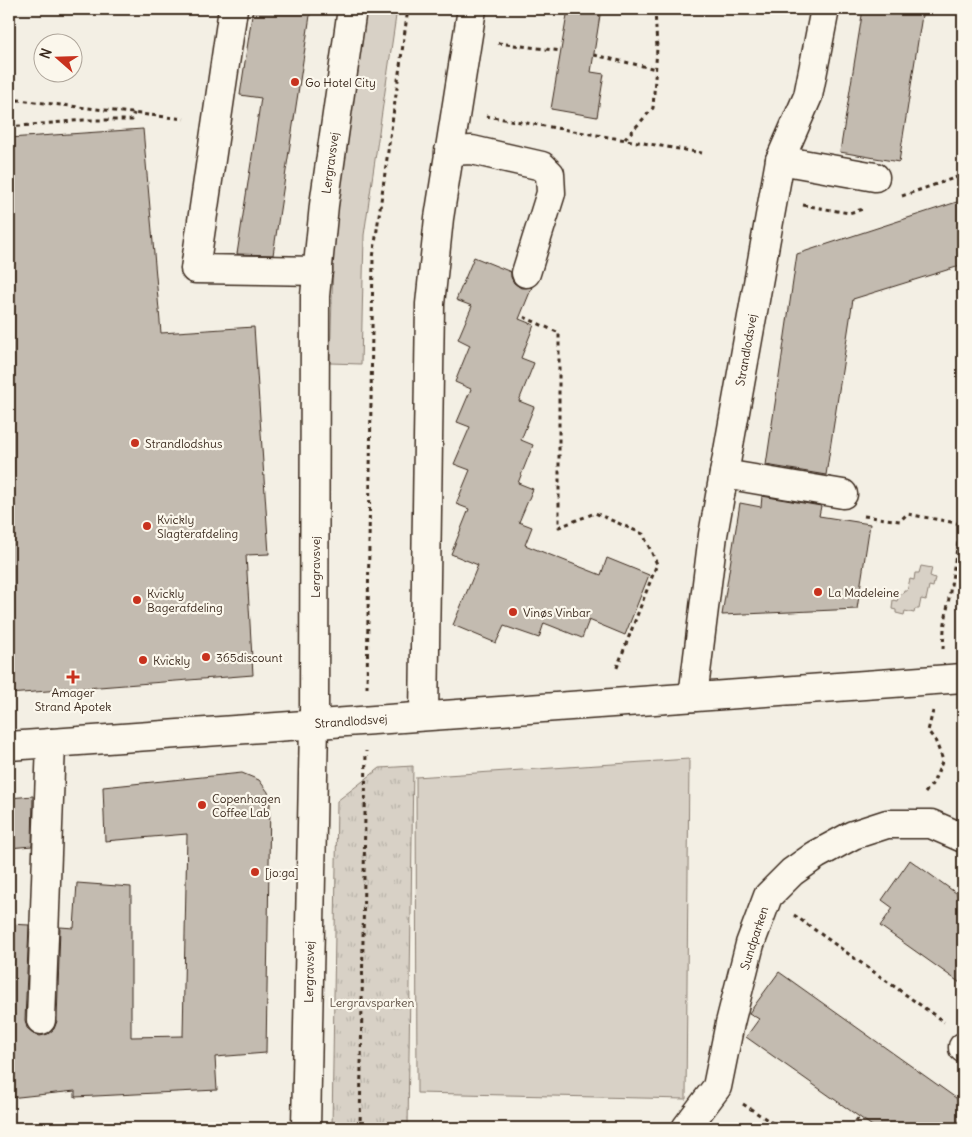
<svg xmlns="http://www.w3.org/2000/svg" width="972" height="1137" font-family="Delius,sans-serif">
  <defs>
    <pattern id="park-tufts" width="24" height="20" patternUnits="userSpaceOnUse" patternTransform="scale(1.25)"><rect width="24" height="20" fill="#d8d1c6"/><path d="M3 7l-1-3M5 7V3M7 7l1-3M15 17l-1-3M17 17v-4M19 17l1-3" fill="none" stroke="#bab4aa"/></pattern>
  </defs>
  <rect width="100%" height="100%" fill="#f3efe4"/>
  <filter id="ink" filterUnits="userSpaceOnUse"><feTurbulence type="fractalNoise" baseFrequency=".02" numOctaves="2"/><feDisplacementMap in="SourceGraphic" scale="10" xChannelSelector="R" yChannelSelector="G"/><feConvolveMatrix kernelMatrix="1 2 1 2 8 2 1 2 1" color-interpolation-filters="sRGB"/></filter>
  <g filter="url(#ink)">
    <!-- grass -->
    <g fill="#d8d1c6" stroke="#8a7e72">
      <path d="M 365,9 L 397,9 L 364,235 L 361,364 L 330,363 L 336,169 Z"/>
      <path d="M 921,566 L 932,568 L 930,576 L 935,578 L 933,587 L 929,586 L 926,600 L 921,599 L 919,609 L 915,609 L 914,613 L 905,611 L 904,615 L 896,613 L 896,610 L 892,609 L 893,600 L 897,601 L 899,594 L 903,594 L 904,591 L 907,591 L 910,579 L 914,580 L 915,573 L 919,573 Z"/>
      <path d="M 689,759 L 686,1099 L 417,1093 L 416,777 Z"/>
    </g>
    <!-- park -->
    <path fill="url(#park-tufts)" stroke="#8a7e72" d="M 413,766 L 408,1128 L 332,1128 L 337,801 L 380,768 Z"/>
    <!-- building -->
    <g fill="#c3bbb0" stroke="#3b2a1e">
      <path d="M 253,9 L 311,9 L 273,255 L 237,254 L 261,98 L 240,95 Z"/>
      <path d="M 568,9 L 601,9 L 591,72 L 604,74 L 597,117 L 551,109 Z"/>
      <path d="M 863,9 L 923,9 L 899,162 L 840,152 Z"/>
      <path d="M 143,129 L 161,333 L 254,327 L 269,554 L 246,555 L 253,675 L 9,694 L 9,138 Z"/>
      <path d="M 963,200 L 963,265 L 853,299 L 826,475 L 766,465 L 797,254 Z"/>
      <path d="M 474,257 L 511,272 L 511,277 L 514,283 L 521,288 L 532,287 L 519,319 L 534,325 L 521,358 L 534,363 L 519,401 L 534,407 L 521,440 L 533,445 L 518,483 L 533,489 L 519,522 L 532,527 L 525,545 L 601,575 L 607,558 L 649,575 L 625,635 L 589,620 L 582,638 L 544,623 L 539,638 L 504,626 L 496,643 L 453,625 L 478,565 L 451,554 L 469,509 L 456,504 L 470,470 L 454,464 L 470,427 L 457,422 L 471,389 L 455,382 L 470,345 L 458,339 L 472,306 L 456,300 Z"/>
      <path d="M 762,496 L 821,506 L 819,516 L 870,524 L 857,609 L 722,615 L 740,503 L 761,507 Z"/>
      <path d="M 242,773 L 259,780 L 268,792 L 270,802 L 266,1053 L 215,1057 L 217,1090 L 75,1097 L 75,1091 L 9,1098 L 9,924 L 29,925 L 25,1020 L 27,1028 L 33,1033 L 40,1036 L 48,1034 L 54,1029 L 57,1021 L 60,927 L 74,928 L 77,883 L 131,887 L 131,1037 L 183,1036 L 187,834 L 105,841 L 103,787 Z"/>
      <path d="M 33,796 L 32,846 L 9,848 L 9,798 Z"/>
      <path d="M 910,860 L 963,898 L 963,985 L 880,926 L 893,908 L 882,900 Z"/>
      <path d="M 779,972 L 963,1103 L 963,1128 L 875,1128 L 746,1037 L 759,1019 L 749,1013 Z"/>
    </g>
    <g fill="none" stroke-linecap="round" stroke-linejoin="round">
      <defs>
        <g id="minor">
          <path d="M 233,9 L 195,269 L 318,271"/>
          <path d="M 449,151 L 472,150 L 542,166 L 550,174 L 551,193 L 526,273"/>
          <path d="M 780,160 L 875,177"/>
          <path d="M 724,474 L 843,494"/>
          <path d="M 693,697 L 713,535 L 780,160 L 808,96 L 825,9"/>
          <path d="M 424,716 L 430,304 L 439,218 L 472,9"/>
          <path d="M 9,746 L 963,678"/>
          <path d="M 41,1020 L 51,743"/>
          <path d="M 963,1047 L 963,1048"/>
          <path d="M 306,1128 L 314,724 L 315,296 L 324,205 L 352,9"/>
          <path d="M 686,1128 L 717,1087 L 730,1023 L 750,944 L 768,896 L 792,872 L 816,855 L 853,835 L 887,824 L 931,824 L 963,838"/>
        </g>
      </defs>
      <!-- minor casing -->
      <use href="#minor" stroke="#3b2a1e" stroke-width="31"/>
      <!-- path -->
      <g stroke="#3b2a1e" stroke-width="3" stroke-dasharray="4 4" stroke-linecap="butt">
        <path d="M 498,43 L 561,51"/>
        <path d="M 594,55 L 656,69"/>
        <path d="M 9,99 L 184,119"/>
        <path d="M 486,116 L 702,153"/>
        <path d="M 9,127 L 84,120 L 132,120 L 134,113"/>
        <path d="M 625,139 L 653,108 L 657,48 L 655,9"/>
        <path d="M 902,196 L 963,175"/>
        <path d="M 803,205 L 849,213 L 863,209"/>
        <path d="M 524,317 L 559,333 L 559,527 L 595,513 L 643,534 L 657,564 L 616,670"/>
        <path d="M 864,516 L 900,521 L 907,514 L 962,524"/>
        <path d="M 943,649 L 944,629 L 963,511"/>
        <path d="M 367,688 L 373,258 L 408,9"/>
        <path d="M 925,793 L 933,783 L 943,760 L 935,740 L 928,731 L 933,711"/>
        <path d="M 794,915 L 944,1022"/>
        <path d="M 743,1104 L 780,1128"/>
        <path d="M 360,1128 L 366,751"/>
        <path d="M 851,1128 L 859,1117"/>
      </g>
      <!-- minor -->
      <use href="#minor" stroke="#fbf7ec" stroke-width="28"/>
    </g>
  </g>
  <!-- markers -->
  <g fill="#c8321e" stroke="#fbf7ec" stroke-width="2">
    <circle cx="295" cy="82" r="5"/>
    <circle cx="135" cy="443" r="5"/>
    <circle cx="147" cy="526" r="5"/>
    <circle cx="818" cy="592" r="5"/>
    <circle cx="137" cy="600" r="5"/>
    <circle cx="513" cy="612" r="5"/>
    <circle cx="206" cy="657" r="5"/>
    <circle cx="143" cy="660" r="5"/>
    <path d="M70.5 669.5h5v5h5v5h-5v5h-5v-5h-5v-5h5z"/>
    <circle cx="202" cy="805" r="5"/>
    <circle cx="255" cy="872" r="5"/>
  </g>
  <g text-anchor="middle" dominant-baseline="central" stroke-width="4.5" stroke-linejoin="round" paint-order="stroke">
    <!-- poi labels -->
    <g font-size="12" fill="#3b2a1e" stroke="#fbf7ec" text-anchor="start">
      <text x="305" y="82">Go Hotel City</text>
      <text x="145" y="443">Strandlodshus</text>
      <text x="157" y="519">Kvickly<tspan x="157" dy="14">Slagterafdeling</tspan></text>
      <text x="828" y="592">La Madeleine</text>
      <text x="147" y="593">Kvickly<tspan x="147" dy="14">Bagerafdeling</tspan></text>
      <text x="523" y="612">Vinøs Vinbar</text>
      <text x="216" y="657">365discount</text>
      <text x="153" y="660">Kvickly</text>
      <text x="73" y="692" text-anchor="middle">Amager<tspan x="73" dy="14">Strand Apotek</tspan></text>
      <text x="212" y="798">Copenhagen<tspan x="212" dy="14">Coffee Lab</tspan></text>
      <text x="265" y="872">[jo:ga]</text>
    </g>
    <!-- street labels -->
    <g font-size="12" fill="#3b2a1e" stroke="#fbf7ec">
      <text transform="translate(330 163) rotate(-82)">Lergravsvej</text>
      <text transform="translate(746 350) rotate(-80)">Strandlodsvej</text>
      <text transform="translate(315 567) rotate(-90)">Lergravsvej</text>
      <text transform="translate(351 721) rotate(-4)">Strandlodsvej</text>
      <text transform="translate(754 938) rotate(-72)">Sundparken</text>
      <text transform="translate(309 972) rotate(-89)">Lergravsvej</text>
    </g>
    <!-- park labels -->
    <g font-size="12" fill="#625448" stroke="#fbf7ec">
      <text x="372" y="1002">Lergravsparken</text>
    </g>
  </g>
  <!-- margin -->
  <rect width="972" height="1137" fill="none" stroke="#fbf7ec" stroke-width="30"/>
  <rect x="15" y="15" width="942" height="1107" fill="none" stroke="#3b2a1e" stroke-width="2" filter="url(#ink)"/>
  <!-- north arrow -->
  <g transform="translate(58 58) rotate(290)"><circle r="24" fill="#fbf7ec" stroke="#aea59a"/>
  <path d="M0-4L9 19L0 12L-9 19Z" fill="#c8321e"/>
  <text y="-8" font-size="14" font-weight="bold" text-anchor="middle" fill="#3b2a1e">N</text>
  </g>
</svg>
